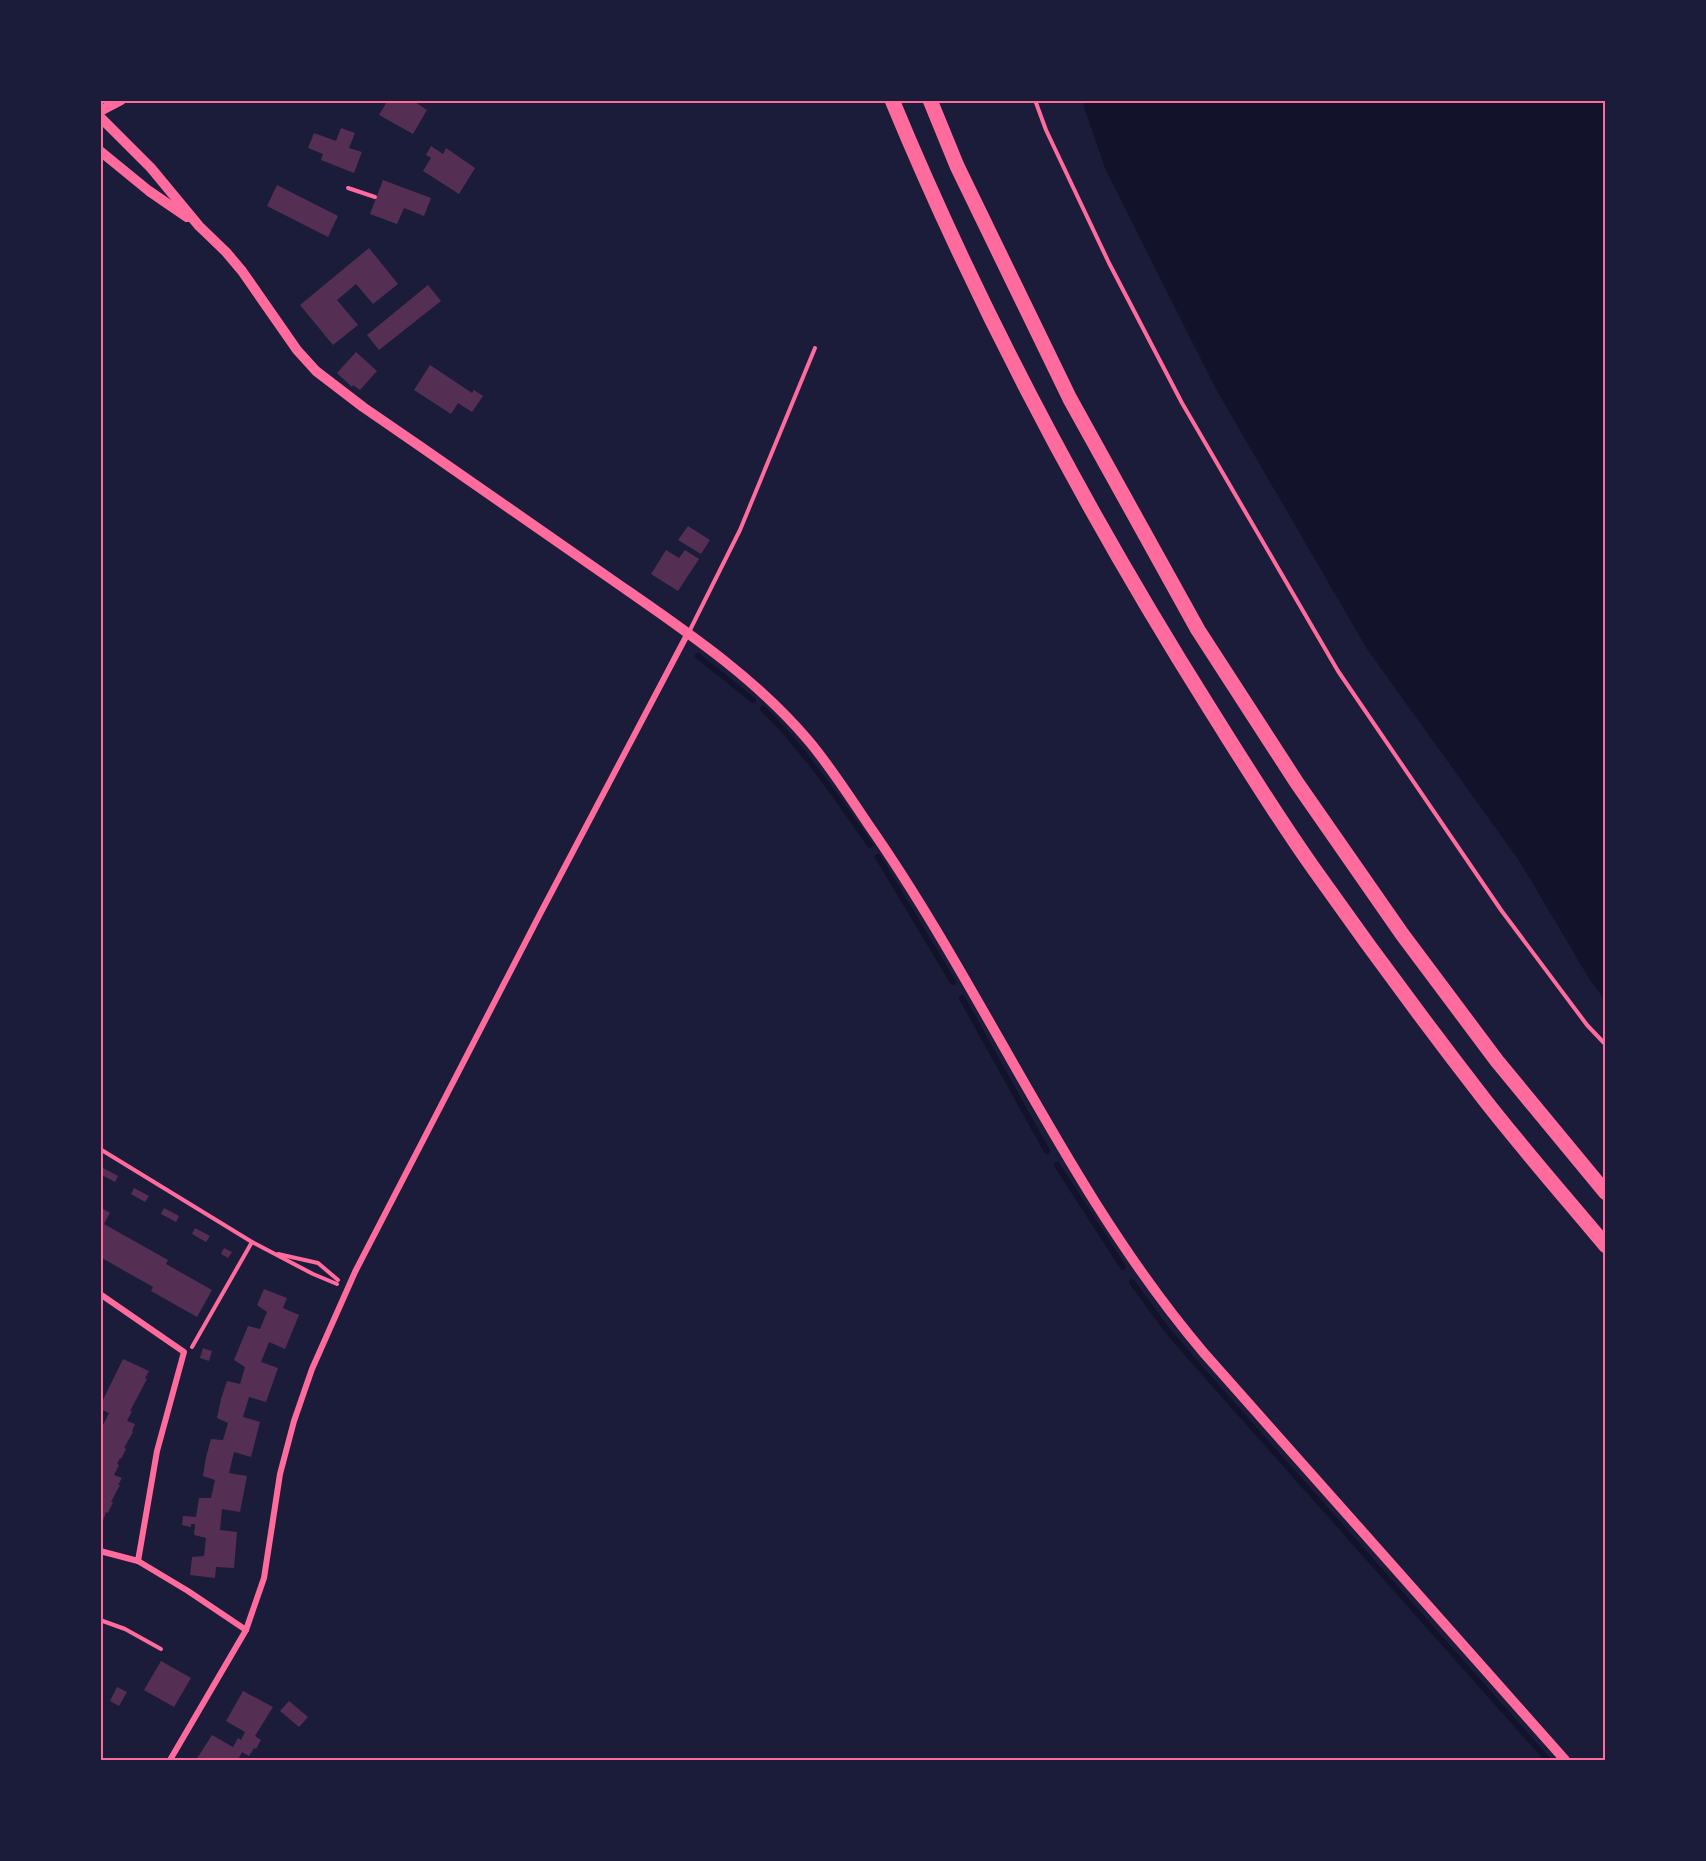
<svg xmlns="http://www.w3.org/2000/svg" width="1706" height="1861" font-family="Karla,sans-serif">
  <rect width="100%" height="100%" fill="#1b1b3a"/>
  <!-- water -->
  <path fill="#12122b" d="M 1082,101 L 1605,101 L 1605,1000 L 1590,980 L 1520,862 L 1367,649 L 1216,389 L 1105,168 Z"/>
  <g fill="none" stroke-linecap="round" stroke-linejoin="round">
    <!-- stream -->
    <g stroke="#12122b" stroke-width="6">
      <path d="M 698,656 L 753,700"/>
      <path d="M 763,709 C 805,750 837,798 870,845"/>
      <path d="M 878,857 L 953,982"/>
      <path d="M 962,998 L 1047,1151"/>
      <path d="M 1057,1165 L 1123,1267"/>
      <path d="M 1132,1282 L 1167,1330 L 1207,1376 L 1548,1760"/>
    </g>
  </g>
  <!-- building -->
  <g fill="#542f53">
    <path d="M 388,100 L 412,100 L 427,110 L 413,134 L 379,115 Z"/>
    <path d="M 341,128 L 355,133 L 349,148 L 362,152 L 354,173 L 321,160 L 323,154 L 308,148 L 314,133 L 336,141 Z"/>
    <path d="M 431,146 L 443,154 L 446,148 L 475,168 L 459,194 L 423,171 L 431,158 L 426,155 Z"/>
    <path d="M 383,180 L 431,198 L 424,216 L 404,208 L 397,224 L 370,214 Z"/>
    <path d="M 277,185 L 338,216 L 328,237 L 267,206 Z"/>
    <path d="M 369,248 L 398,284 L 373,304 L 356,284 L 337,300 L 358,325 L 333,345 L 300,305 Z"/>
    <path d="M 428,285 L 441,301 L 379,350 L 367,335 Z"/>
    <path d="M 356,352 L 377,371 L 360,390 L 353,385 L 352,387 L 337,373 Z"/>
    <path d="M 430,365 L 472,393 L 474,390 L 483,396 L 472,412 L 458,403 L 451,414 L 414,390 Z"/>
    <path d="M 688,526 L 710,540 L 701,554 L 678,540 Z"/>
    <path d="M 666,550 L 679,558 L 685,550 L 699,559 L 678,591 L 651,574 Z"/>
    <path d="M 103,1168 L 118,1176 L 115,1182 L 100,1174 Z"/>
    <path d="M 134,1188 L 149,1196 L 145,1202 L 131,1194 Z"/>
    <path d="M 100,1207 L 110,1213 L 104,1224 L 168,1260 L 166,1264 L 212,1290 L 197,1317 L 151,1291 L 153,1287 L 100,1257 Z"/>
    <path d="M 164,1208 L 179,1216 L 176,1222 L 161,1214 Z"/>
    <path d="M 195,1228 L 210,1236 L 206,1242 L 192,1234 Z"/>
    <path d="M 224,1248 L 232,1252 L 228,1258 L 221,1254 Z"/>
    <path d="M 264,1289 L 287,1298 L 283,1308 L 299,1315 L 285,1349 L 269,1342 L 261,1362 L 278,1368 L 266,1402 L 249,1397 L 243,1417 L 260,1422 L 251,1457 L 234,1452 L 229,1473 L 247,1476 L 240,1512 L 222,1509 L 220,1530 L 237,1532 L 234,1568 L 216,1567 L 215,1578 L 190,1575 L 192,1557 L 204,1556 L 206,1538 L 194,1535 L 195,1524 L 191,1524 L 191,1527 L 182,1525 L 183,1516 L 196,1517 L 199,1498 L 211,1498 L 215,1480 L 203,1476 L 206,1457 L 211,1439 L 223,1440 L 228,1423 L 217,1418 L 221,1399 L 227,1381 L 240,1384 L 245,1367 L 234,1360 L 248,1326 L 260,1329 L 267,1312 L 257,1305 Z"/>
    <path d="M 203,1348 L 212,1351 L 209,1361 L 200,1358 Z"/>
    <path d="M 123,1359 L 149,1371 L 145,1378 L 147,1379 L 130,1411 L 132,1411 L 127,1421 L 135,1424 L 132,1431 L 133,1432 L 124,1448 L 126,1449 L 121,1459 L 120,1458 L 117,1464 L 119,1465 L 114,1475 L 122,1478 L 118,1485 L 120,1485 L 111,1502 L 113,1502 L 108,1513 L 106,1512 L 100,1529 L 100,1431 L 109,1413 L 100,1409 L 100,1406 Z"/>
    <path d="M 161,1661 L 191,1678 L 174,1707 L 144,1690 Z"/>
    <path d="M 117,1687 L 127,1692 L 119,1706 L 110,1701 Z"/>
    <path d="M 243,1691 L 273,1707 L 255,1736 L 261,1740 L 256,1749 L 254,1748 L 249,1756 L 242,1752 L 238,1760 L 196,1760 L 212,1735 L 233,1747 L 238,1738 L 241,1740 L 245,1732 L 226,1721 Z"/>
    <path d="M 289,1701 L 308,1717 L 299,1727 L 280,1711 Z"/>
  </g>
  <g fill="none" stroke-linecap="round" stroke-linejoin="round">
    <!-- path -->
    <g stroke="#ff6b9d" stroke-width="4">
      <path d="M 1035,100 L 1046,130 L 1109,263 L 1182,403 L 1338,671 L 1501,910 L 1587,1025 L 1606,1045"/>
      <path d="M 348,188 L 375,197"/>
      <path d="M 100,1149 L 252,1242 L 313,1274 L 337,1284"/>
      <path d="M 278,1254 L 318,1263 L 338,1280"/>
      <path d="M 192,1347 L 252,1242"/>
      <path d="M 100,1620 L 125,1629 L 161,1649"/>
    </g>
    <!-- service -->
    <path stroke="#ff6b9d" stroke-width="4" d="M 689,632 L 740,530 L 815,348"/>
    <!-- minor -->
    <g stroke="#ff6b9d" stroke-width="6">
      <path d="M 100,1294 L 184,1352 L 157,1451 L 138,1561 L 100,1551"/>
      <path d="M 138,1561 L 188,1591 L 246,1630"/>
      <path d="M 170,1760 L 246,1630 L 264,1578 L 280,1474 L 294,1421 L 312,1369 L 355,1272 L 540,914 L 688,633"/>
    </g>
    <!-- tertiary -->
    <g stroke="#ff6b9d" stroke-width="10">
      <path d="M 100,111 L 121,100"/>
      <path d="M 100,117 L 151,168 L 199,226 L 226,252 L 242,271 L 297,350 L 316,371 L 363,407 C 445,463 526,520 608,577 C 678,626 752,674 808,740 C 830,766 849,796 868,824 C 988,996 1068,1193 1204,1353 L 1565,1760"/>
      <path d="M 100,151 L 149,191 L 187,217"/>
    </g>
    <!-- motorway -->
    <g stroke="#ff6b9d" stroke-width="15">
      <path d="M 892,100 C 980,312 1088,515 1210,709 C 1244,763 1277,817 1314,869 C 1369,947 1426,1024 1484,1099 C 1523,1149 1565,1197 1606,1246"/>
      <path d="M 930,100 L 957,166 L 1070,399 L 1198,630 L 1297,783 L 1402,934 L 1497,1061 L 1606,1193"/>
    </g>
  </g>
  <!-- border -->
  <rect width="1706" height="1861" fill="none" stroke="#1b1b3a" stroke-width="204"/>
  <rect x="102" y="102" width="1502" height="1657" fill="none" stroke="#ff6b9d" stroke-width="2"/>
</svg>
